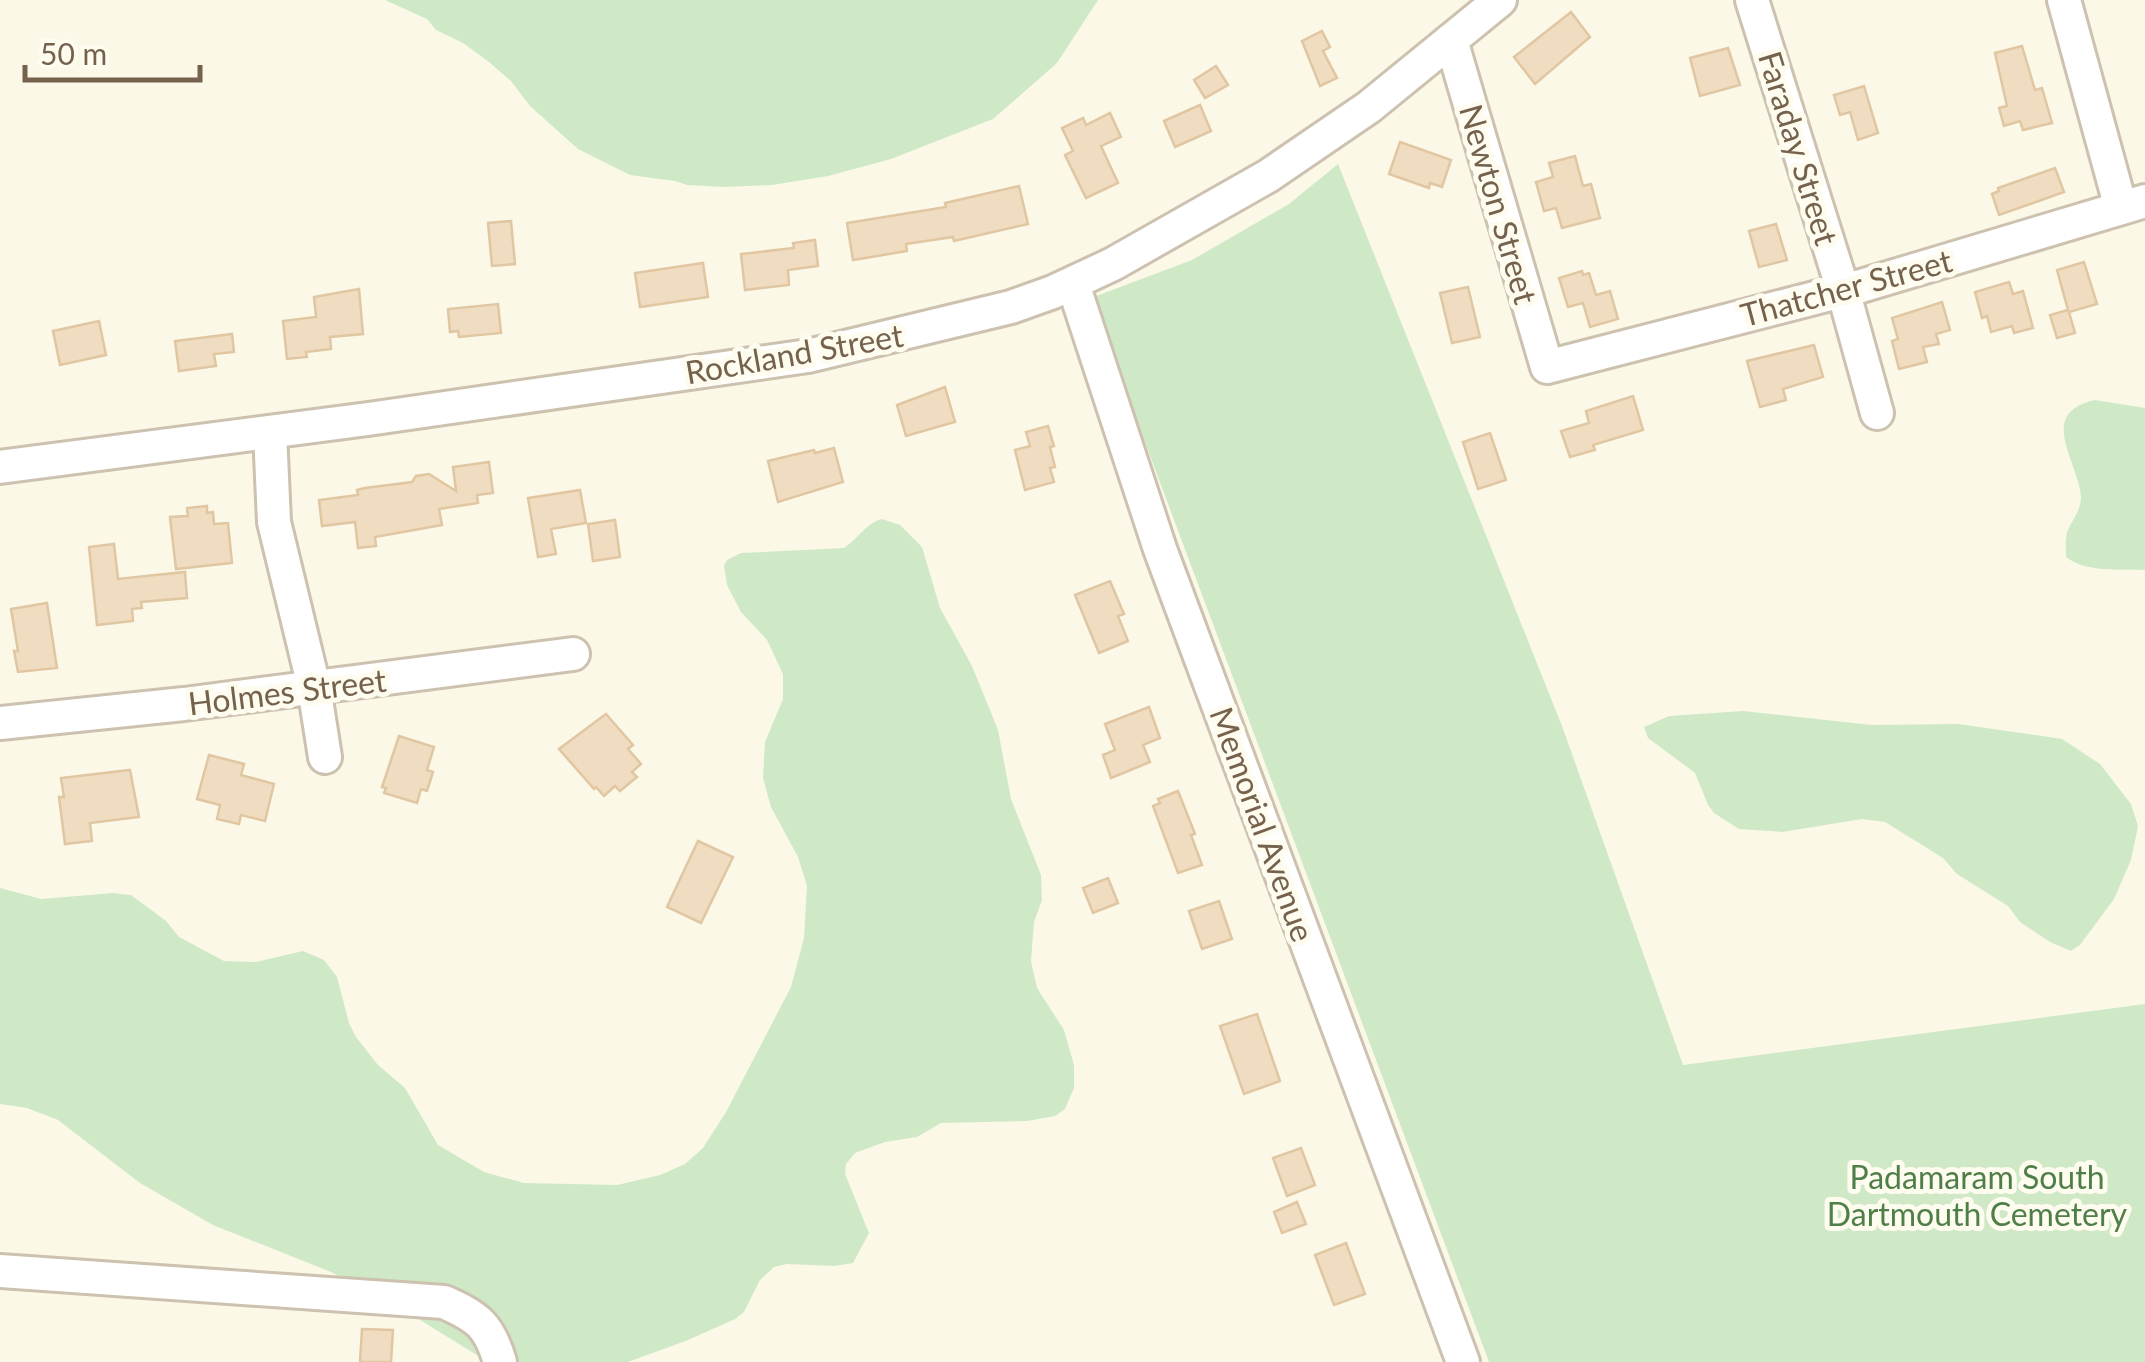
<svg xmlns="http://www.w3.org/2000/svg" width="2145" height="1362" font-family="Lato,sans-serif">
  <rect width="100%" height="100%" fill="#fbf8e8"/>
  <!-- green -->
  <g fill="#cfe9c7">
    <path d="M 385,0 L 1098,0 L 1057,63 L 993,119 L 891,159 L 828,176 L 772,185 L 724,187 L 687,185 L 675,181 L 630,175 L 578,149 L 530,106 L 511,81 L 489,62 L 463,43 L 436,30 L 427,19 Z"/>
    <path d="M 1338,164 L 1562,726 L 1683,1065 L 2145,1004 L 2145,1362 L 1489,1362 L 1091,298 L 1192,260 L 1289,204 Z"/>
    <path d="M 2095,400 L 2145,408 L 2145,570 C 2120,569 2087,573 2066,557 C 2066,549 2065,540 2067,533 C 2071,521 2081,511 2081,497 C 2078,460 2036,413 2095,400 Z"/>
    <path d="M 882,519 L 900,525 L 922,547 L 940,608 L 972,666 L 998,730 L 1011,799 L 1041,875 L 1042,900 L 1034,922 L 1031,961 L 1037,988 L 1064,1030 L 1074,1065 L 1074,1088 L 1065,1109 L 1055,1116 L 1027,1121 L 941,1123 L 917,1137 L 885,1142 L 855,1153 L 846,1164 L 845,1174 L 869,1233 L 853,1263 L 834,1266 L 787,1264 L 774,1267 L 760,1280 L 744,1312 L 735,1319 L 688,1340 L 628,1362 L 488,1362 L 396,1305 L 331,1272 L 213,1225 L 140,1183 L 58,1120 L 27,1108 L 0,1104 L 0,888 L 41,899 L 113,893 L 131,895 L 166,921 L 179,937 L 224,961 L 256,962 L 303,951 L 324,960 L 337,977 L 349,1023 L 356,1037 L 378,1065 L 405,1088 L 438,1145 L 484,1172 L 524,1183 L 617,1185 L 660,1175 L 685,1164 L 703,1148 L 726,1112 L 791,987 L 804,938 L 807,886 L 798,857 L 771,807 L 763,778 L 765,742 L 783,699 L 783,674 L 767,640 L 741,612 L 727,585 L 724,566 L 727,560 L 741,553 L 844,548 C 858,539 866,523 882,519 Z"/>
    <path d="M 1743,711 L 1872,725 L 1958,724 L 2028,734 L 2062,739 L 2100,764 L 2131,804 L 2138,826 L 2131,860 L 2114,899 L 2080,945 L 2071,951 L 2050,942 L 2020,922 L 2008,906 L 1957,874 L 1943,858 L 1885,822 L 1862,819 L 1782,832 L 1739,829 L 1714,813 L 1708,805 L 1695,773 L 1648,738 L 1644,727 L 1669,716 Z"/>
  </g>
  <!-- building -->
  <g fill="#f0dcc1" stroke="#e1c6a2" stroke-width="2.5">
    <path d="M 1571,12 L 1590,37 L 1535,84 L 1514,57 Z"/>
    <path d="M 1322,31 L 1330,47 L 1323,51 L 1337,78 L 1320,86 L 1302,41 Z"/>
    <path d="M 2022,46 L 2035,90 L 2042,88 L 2052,123 L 2023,130 L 2020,121 L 2004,126 L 1999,108 L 2007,106 L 1995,53 Z"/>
    <path d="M 1728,48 L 1740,85 L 1700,96 L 1690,58 Z"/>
    <path d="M 1216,66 L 1228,85 L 1205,98 L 1194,80 Z"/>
    <path d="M 1864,86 L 1878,133 L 1858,140 L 1850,112 L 1840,115 L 1834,95 Z"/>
    <path d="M 1200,105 L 1211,131 L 1175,147 L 1164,121 Z"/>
    <path d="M 1110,113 L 1121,137 L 1101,146 L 1118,183 L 1086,198 L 1065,155 L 1073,151 L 1062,128 L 1083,118 L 1086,125 Z"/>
    <path d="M 1400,142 L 1451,160 L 1442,187 L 1430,183 L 1429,188 L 1389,174 Z"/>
    <path d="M 1575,156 L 1583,186 L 1591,184 L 1600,218 L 1562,228 L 1556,208 L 1544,211 L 1536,182 L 1553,177 L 1549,163 Z"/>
    <path d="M 2055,168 L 2064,192 L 1999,215 L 1992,194 L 1999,191 L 1998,188 Z"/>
    <path d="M 1019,186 L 1028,224 L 954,241 L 953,237 L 906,244 L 907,251 L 853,260 L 847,223 L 946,207 L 945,203 Z"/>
    <path d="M 511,221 L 515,264 L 492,266 L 488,223 Z"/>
    <path d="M 1776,224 L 1787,260 L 1759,267 L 1749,231 Z"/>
    <path d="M 815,240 L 818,266 L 788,270 L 789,285 L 745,290 L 741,254 L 794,248 L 793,243 Z"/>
    <path d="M 2084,262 L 2097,304 L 2069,312 L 2075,333 L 2057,338 L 2050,315 L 2068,310 L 2057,270 Z"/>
    <path d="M 703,263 L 708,297 L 640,307 L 635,273 Z"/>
    <path d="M 1582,271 L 1583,275 L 1589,273 L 1596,295 L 1610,291 L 1618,319 L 1590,327 L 1583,303 L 1568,307 L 1559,278 Z"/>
    <path d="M 2009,282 L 2013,294 L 2023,291 L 2033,328 L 2014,333 L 2012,326 L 1991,332 L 1987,316 L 1982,318 L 1975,292 Z"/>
    <path d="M 1468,287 L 1480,337 L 1452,343 L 1440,293 Z"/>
    <path d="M 359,289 L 363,334 L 330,337 L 331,349 L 306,352 L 307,357 L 287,359 L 283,321 L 316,317 L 314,297 Z"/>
    <path d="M 1942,302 L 1950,330 L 1936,334 L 1939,344 L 1923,347 L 1927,362 L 1899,369 L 1892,341 L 1898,339 L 1892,318 Z"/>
    <path d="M 498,304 L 501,333 L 459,337 L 458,331 L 450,332 L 448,309 Z"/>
    <path d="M 99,321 L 106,355 L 60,365 L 53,331 Z"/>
    <path d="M 232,334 L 234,352 L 214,354 L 216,366 L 179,371 L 175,341 Z"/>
    <path d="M 1814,345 L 1823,377 L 1783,389 L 1786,400 L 1760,407 L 1747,361 Z"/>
    <path d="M 945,387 L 955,422 L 906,436 L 897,405 Z"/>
    <path d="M 1633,396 L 1643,430 L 1593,445 L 1595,450 L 1570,457 L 1561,431 L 1589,423 L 1586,411 Z"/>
    <path d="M 1048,426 L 1054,446 L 1050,447 L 1055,467 L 1050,468 L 1054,482 L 1025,490 L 1015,450 L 1030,446 L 1026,432 Z"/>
    <path d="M 1490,433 L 1506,480 L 1478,489 L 1463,442 Z"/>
    <path d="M 834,448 L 843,482 L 778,502 L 768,461 L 814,450 L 815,453 Z"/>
    <path d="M 489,462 L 493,493 L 477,495 L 478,503 L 439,509 L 442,525 L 375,537 L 376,546 L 358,548 L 355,522 L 322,526 L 319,500 L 358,495 L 357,490 L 365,488 L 412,482 L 416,476 L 429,474 L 456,491 L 453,467 Z"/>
    <path d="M 580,490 L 586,523 L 551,529 L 556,554 L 538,557 L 528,498 Z"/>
    <path d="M 207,506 L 207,513 L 213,512 L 214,524 L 228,523 L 232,563 L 176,569 L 170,517 L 188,516 L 187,508 Z"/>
    <path d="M 615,520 L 620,557 L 593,561 L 588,524 Z"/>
    <path d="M 114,544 L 118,579 L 185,572 L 187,598 L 141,602 L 142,608 L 132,609 L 133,621 L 97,625 L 89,547 Z"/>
    <path d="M 1110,581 L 1124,614 L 1118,616 L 1128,641 L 1099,653 L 1075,595 Z"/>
    <path d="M 47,603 L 57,668 L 18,672 L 14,651 L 18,651 L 11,609 Z"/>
    <path d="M 1149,707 L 1160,738 L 1143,745 L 1150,762 L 1111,778 L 1103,755 L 1115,750 L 1105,724 Z"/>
    <path d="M 606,714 L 633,745 L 628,749 L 641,764 L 632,772 L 637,777 L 620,791 L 615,786 L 604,796 L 596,787 L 594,789 L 559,749 Z"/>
    <path d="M 399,736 L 434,747 L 427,770 L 433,772 L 427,791 L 421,789 L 417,803 L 384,793 L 386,788 L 382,787 Z"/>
    <path d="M 209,755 L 244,764 L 241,775 L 274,784 L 265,821 L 241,815 L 239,824 L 217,819 L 220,805 L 197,799 Z"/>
    <path d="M 130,770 L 139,817 L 90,823 L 92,841 L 65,844 L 59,797 L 64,797 L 61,778 Z"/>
    <path d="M 1178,791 L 1195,834 L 1191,835 L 1202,865 L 1178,873 L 1153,806 L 1160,803 L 1158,799 Z"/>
    <path d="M 698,841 L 733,857 L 701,923 L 667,907 Z"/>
    <path d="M 1108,878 L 1118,903 L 1093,913 L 1083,888 Z"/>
    <path d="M 1219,901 L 1232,939 L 1202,949 L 1189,911 Z"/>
    <path d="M 1257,1014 L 1280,1081 L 1244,1094 L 1220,1026 Z"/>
    <path d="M 1301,1148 L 1315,1185 L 1287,1196 L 1273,1158 Z"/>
    <path d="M 1297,1202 L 1306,1224 L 1282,1233 L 1274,1212 Z"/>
    <path d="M 1346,1243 L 1365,1294 L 1334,1305 L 1315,1255 Z"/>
    <path d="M 362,1329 L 393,1330 L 391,1362 L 360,1362 Z"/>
  </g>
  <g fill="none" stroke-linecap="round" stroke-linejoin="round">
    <defs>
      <g id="minor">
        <path d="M 1752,0 L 1843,290 L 1877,413"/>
        <path d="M 2064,0 L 2121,208"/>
        <path d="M 1451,40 L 1547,367 L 1861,286 L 2145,201"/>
        <path d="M 1073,284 L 1160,549 L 1463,1362"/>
        <path d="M 270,432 L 274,522 L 314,687 L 325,757"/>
        <path d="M 0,467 L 368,419 L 808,356 L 1011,307 L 1053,292 L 1113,264 L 1268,176 L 1369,107 L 1500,0"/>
        <path d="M 0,723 L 184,704 L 573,654"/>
        <path d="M 0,1271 L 444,1302 C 478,1317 489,1325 500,1362"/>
      </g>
    </defs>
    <!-- minor casing -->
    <use href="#minor" stroke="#cdc1af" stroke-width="38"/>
    <!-- minor -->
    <use href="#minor" stroke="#fff" stroke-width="32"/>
  </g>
  <g text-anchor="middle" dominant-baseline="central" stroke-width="10" stroke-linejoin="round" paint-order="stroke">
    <!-- street labels -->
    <g font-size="32" fill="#75624d" stroke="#fefbef">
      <text transform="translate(1799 148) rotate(73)">Faraday Street</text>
      <text transform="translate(1499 204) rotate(74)">Newton Street</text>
      <text transform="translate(1846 287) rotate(-15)">Thatcher Street</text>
      <text transform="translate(794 353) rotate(-10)">Rockland Street</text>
      <text transform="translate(287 691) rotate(-7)">Holmes Street</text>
      <text transform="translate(1263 824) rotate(70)">Memorial Avenue</text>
    </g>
    <!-- park labels -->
    <g font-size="32" fill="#4f7f48" stroke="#fefbef">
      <text x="1977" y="1176">Padamaram South<tspan x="1977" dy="37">Dartmouth Cemetery</tspan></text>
    </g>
  </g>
  <!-- scale -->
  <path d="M25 65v15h175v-15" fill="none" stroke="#75624d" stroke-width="5"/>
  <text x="40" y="65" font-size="30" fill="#75624d" stroke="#fefbef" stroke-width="8" paint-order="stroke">50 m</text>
</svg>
